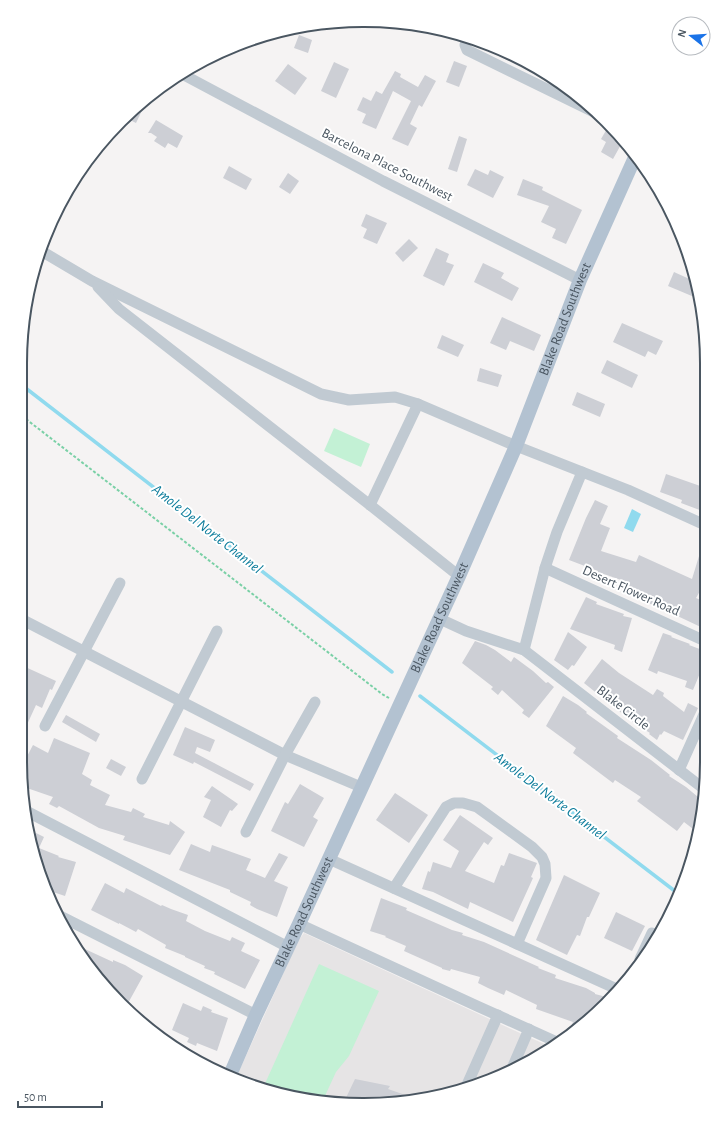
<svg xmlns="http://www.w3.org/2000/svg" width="727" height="1125" font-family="'Alegreya Sans',sans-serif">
  <rect width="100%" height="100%" fill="#f5f3f3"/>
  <!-- education -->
  <path fill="#e6e4e5" d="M 304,933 L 509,1028 L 553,1048 L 453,1093 L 363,1105 L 253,1087 L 236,1078 L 298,941 Z"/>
  <!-- green -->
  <g fill="#c3f1d5">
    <path d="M 334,428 L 370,444 L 361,467 L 324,451 Z"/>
    <path d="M 319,964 L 379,991 L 349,1056 L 336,1072 L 324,1098 L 263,1088 Z"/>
  </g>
  <!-- water -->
  <path fill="#90daee" d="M 632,509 L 641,514 L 633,532 L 624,528 Z"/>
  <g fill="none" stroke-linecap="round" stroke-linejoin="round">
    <!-- stream -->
    <g stroke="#90daee" stroke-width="3.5">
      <path d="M 23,386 L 392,672"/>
      <path d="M 420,696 L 680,895"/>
    </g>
  </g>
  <!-- building -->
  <g fill="#cdcfd5">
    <path d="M 299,35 L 312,40 L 308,53 L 294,48 Z"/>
    <path d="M 454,61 L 467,66 L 459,87 L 446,82 Z"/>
    <path d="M 334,62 L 349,69 L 336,98 L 321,91 Z"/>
    <path d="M 288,64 L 307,78 L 295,95 L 275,81 Z"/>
    <path d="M 395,71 L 401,74 L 400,77 L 418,87 L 425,75 L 436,81 L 422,107 L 419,105 L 410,124 L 417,128 L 408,146 L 392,139 L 411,101 L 393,91 L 376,129 L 362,123 L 366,114 L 357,110 L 363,97 L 371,101 L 376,91 L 382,94 Z"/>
    <path d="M 147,98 L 148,98 L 136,123 L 126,118 Z"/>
    <path d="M 156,120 L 183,136 L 177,148 L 168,143 L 165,148 L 154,141 L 157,137 L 151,133 L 148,133 Z"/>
    <path d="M 608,127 L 613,130 L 623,141 L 613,159 L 601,152 L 606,142 L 601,139 Z"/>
    <path d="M 459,136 L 467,139 L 457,172 L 448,169 Z"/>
    <path d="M 229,166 L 252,179 L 246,190 L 223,178 Z"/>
    <path d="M 475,169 L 488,175 L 490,170 L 504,177 L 493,198 L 467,185 Z"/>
    <path d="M 288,173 L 299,181 L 290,194 L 279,187 Z"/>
    <path d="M 523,179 L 543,187 L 542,190 L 582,210 L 566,244 L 552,238 L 556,229 L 541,222 L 549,206 L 517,195 Z"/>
    <path d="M 366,214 L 387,223 L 377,244 L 363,238 L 367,229 L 361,226 Z"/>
    <path d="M 409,239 L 418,248 L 403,262 L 395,253 Z"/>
    <path d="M 436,248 L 449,254 L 446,262 L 454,265 L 444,286 L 423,276 Z"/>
    <path d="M 483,263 L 504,273 L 501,278 L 519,288 L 512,301 L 474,282 Z"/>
    <path d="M 674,272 L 696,282 L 699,299 L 668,286 Z"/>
    <path d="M 502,317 L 541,335 L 534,351 L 510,341 L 506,350 L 490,343 Z"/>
    <path d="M 622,323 L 663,341 L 656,355 L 648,351 L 645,357 L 613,342 Z"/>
    <path d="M 442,335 L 464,345 L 458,357 L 437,348 Z"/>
    <path d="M 607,360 L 638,375 L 632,388 L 601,373 Z"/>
    <path d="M 480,368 L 502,375 L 498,387 L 477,381 Z"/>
    <path d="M 577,392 L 605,404 L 600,417 L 572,405 Z"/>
    <path d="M 666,474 L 706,488 L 705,512 L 681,503 L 682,500 L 660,492 Z"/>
    <path d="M 595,500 L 608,506 L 600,524 L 610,528 L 601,551 L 636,562 L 639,555 L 692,579 L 703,543 L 705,544 L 705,567 L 701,582 L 704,584 L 696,598 L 705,602 L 705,629 L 669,612 L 623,592 L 627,582 L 598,572 L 598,571 L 569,560 L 586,518 Z"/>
    <path d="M 586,597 L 597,602 L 596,604 L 624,614 L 623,616 L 632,618 L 622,652 L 614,649 L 615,645 L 570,629 Z"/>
    <path d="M 568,632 L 587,647 L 574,666 L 572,665 L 568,670 L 554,660 Z"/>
    <path d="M 663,633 L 672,636 L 671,637 L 690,644 L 689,645 L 705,651 L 705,661 L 693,690 L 685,687 L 687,681 L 658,671 L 657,674 L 648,670 Z"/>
    <path d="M 475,641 L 486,645 L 495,650 L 511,662 L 514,657 L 533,671 L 546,683 L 548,682 L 554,687 L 529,718 L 522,713 L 524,710 L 502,690 L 498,695 L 491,689 L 493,687 L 462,663 Z"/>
    <path d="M 602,659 L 619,673 L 653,695 L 657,689 L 664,693 L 663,696 L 684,712 L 688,703 L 698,708 L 683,740 L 664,731 L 661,735 L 660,734 L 657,740 L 649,734 L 650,733 L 634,723 L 584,683 Z"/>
    <path d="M 21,665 L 56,681 L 52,690 L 50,689 L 42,708 L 36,705 L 20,740 Z"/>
    <path d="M 563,696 L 578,705 L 587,712 L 586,713 L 618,736 L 617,738 L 651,760 L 670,775 L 669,776 L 686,787 L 704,802 L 704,806 L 697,832 L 684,822 L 677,831 L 637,801 L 641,797 L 615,780 L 613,783 L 573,753 L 576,748 L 546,726 Z"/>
    <path d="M 66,715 L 100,734 L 96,742 L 62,722 Z"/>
    <path d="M 185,727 L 215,740 L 210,752 L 197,747 L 195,753 L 254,784 L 250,791 L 194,762 L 193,764 L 173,755 Z"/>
    <path d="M 54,738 L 90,753 L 82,774 L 92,780 L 90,785 L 110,795 L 105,805 L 131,812 L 133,808 L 145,814 L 143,817 L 169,825 L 170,821 L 185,832 L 170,855 L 123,840 L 125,836 L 99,828 L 59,806 L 57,808 L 49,804 L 53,797 L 24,787 L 21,768 L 33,745 L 48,753 Z"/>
    <path d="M 111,759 L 126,767 L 121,776 L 106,768 Z"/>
    <path d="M 300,784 L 324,798 L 313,817 L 318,820 L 304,847 L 271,831 L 285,802 L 288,804 Z"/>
    <path d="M 212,786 L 238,804 L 232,811 L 230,810 L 221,827 L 203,817 L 211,800 L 204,797 Z"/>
    <path d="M 395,793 L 428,815 L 409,843 L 376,820 Z"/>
    <path d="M 460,815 L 493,838 L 488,845 L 484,842 L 465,871 L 494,883 L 501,865 L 504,866 L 509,853 L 537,863 L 531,877 L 533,878 L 513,922 L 470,902 L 468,909 L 433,892 L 422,889 L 428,871 L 430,872 L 433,862 L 451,868 L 459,851 L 443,840 Z"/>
    <path d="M 36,833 L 44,837 L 39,848 L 59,856 L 58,857 L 76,862 L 65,896 L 47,890 L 38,872 L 33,840 Z"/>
    <path d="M 191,844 L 210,852 L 212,845 L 251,859 L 246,870 L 265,878 L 279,853 L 288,857 L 274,881 L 288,887 L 277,917 L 257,909 L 250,905 L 251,902 L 230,892 L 230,890 L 179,870 Z"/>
    <path d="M 564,875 L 600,893 L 589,917 L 587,917 L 580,936 L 577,935 L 567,955 L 536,940 Z"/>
    <path d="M 105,883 L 124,893 L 126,888 L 161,906 L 162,905 L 171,909 L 188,915 L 186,921 L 205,931 L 230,941 L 232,937 L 245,943 L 241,951 L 260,960 L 245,989 L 214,974 L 215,972 L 204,968 L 205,966 L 185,957 L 185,956 L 165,948 L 166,945 L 138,929 L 136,932 L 119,923 L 119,924 L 91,910 Z"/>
    <path d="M 381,898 L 407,908 L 406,910 L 452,930 L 463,933 L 462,935 L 484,942 L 539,967 L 538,968 L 556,975 L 555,978 L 586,988 L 595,993 L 595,994 L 610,998 L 566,1037 L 573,1022 L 536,1009 L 537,1005 L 506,990 L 504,995 L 488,988 L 478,983 L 480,977 L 451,969 L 450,971 L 442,969 L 442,968 L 404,951 L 406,946 L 385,937 L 386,936 L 370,931 Z"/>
    <path d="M 616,912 L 645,926 L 632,951 L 604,938 Z"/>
    <path d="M 74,944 L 113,962 L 113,960 L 125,965 L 143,976 L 127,1005 L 78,953 Z"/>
    <path d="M 183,1003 L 201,1011 L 203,1006 L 212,1010 L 211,1012 L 228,1018 L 217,1051 L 197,1043 L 196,1046 L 187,1042 L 189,1038 L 172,1030 Z"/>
    <path d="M 355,1079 L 390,1086 L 388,1089 L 414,1098 L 363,1105 L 344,1102 Z"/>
  </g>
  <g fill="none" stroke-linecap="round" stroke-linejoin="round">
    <!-- path -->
    <path stroke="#7ad0a6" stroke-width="2" stroke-dasharray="3 2" stroke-linecap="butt" d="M 22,416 L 382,694 L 389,698"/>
    <!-- minor -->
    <g stroke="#c1cad2" stroke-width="11">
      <path d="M 465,45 L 467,50 L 598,114"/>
      <path d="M 182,74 L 383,181 L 580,280"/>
      <path d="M 43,252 L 92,281 L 321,394 L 349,400 L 395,397 L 418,404 L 516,446 L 628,490 L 705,525"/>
      <path d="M 98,287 L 119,309 L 370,505 L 459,576"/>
      <path d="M 370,505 L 418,404"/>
      <path d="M 545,568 L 705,641"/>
      <path d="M 21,619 L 285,755 L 361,787"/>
      <path d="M 440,619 L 466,631 L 524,650 L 704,789"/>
      <path d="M 524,650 L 545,568 L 557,532 L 582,472"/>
      <path d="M 45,726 L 120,583"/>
      <path d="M 679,770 L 705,712"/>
      <path d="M 142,779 L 217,631"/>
      <path d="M 28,812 L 288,947"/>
      <path d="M 246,832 L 285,755 L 315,702"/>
      <path d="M 329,859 L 619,990"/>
      <path d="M 394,888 L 446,807 L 454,803 L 463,803 L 477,807 L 532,847 L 542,857 L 545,864 L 546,878 L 517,944"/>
      <path d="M 60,916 L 256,1015"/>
      <path d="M 299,924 L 477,1006 L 559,1043"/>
      <path d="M 640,959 L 652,933"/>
      <path d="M 513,1066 L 529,1029"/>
      <path d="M 466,1087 L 498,1015"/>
    </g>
    <!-- major -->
    <path stroke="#b3c2d1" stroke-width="14" id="s1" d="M 230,1075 L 256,1015 L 299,924 L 459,576 L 516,446 L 580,280 L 636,155"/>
  </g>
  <g text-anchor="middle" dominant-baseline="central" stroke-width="4" stroke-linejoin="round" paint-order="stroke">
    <!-- street labels -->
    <g font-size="14" fill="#4a5661" stroke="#fff">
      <text transform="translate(387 165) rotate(27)">Barcelona Place Southwest</text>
      <text stroke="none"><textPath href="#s1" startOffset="827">Blake Road Southwest</textPath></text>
      <text transform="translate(631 591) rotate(24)">Desert Flower Road</text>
      <text stroke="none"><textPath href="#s1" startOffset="503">Blake Road Southwest</textPath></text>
      <text transform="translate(623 708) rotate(38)">Blake Circle</text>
      <text stroke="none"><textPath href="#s1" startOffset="179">Blake Road Southwest</textPath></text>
    </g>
    <!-- water labels -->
    <g font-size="15" font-style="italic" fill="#0c7c9b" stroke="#fff">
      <text transform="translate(207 529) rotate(38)">Amole Del Norte Channel</text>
      <text transform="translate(550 796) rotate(37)">Amole Del Norte Channel</text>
    </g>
  </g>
  <!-- crop -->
  <path d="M0 0H727V1125H0ZM363 27H364A336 336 0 0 1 700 363V762A336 336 0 0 1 364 1098H363A336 336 0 0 1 27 762V363A336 336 0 0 1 363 27Z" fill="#fff" fill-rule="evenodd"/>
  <path fill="none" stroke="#4a5661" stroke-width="2" d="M363 27H364A336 336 0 0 1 700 363V762A336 336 0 0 1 364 1098H363A336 336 0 0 1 27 762V363A336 336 0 0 1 363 27Z"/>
  <!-- north arrow -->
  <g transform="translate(691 36) rotate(287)"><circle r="19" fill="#ffffff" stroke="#b7bbc0"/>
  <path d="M0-3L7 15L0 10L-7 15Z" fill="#1a73e8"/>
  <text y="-6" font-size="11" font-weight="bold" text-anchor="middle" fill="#4a5661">N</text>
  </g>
  <!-- scale -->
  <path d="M18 1101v6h84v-6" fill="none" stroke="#4a5661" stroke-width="2"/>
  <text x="24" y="1101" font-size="12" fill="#4a5661" stroke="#ffffff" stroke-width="3" paint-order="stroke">50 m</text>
</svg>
